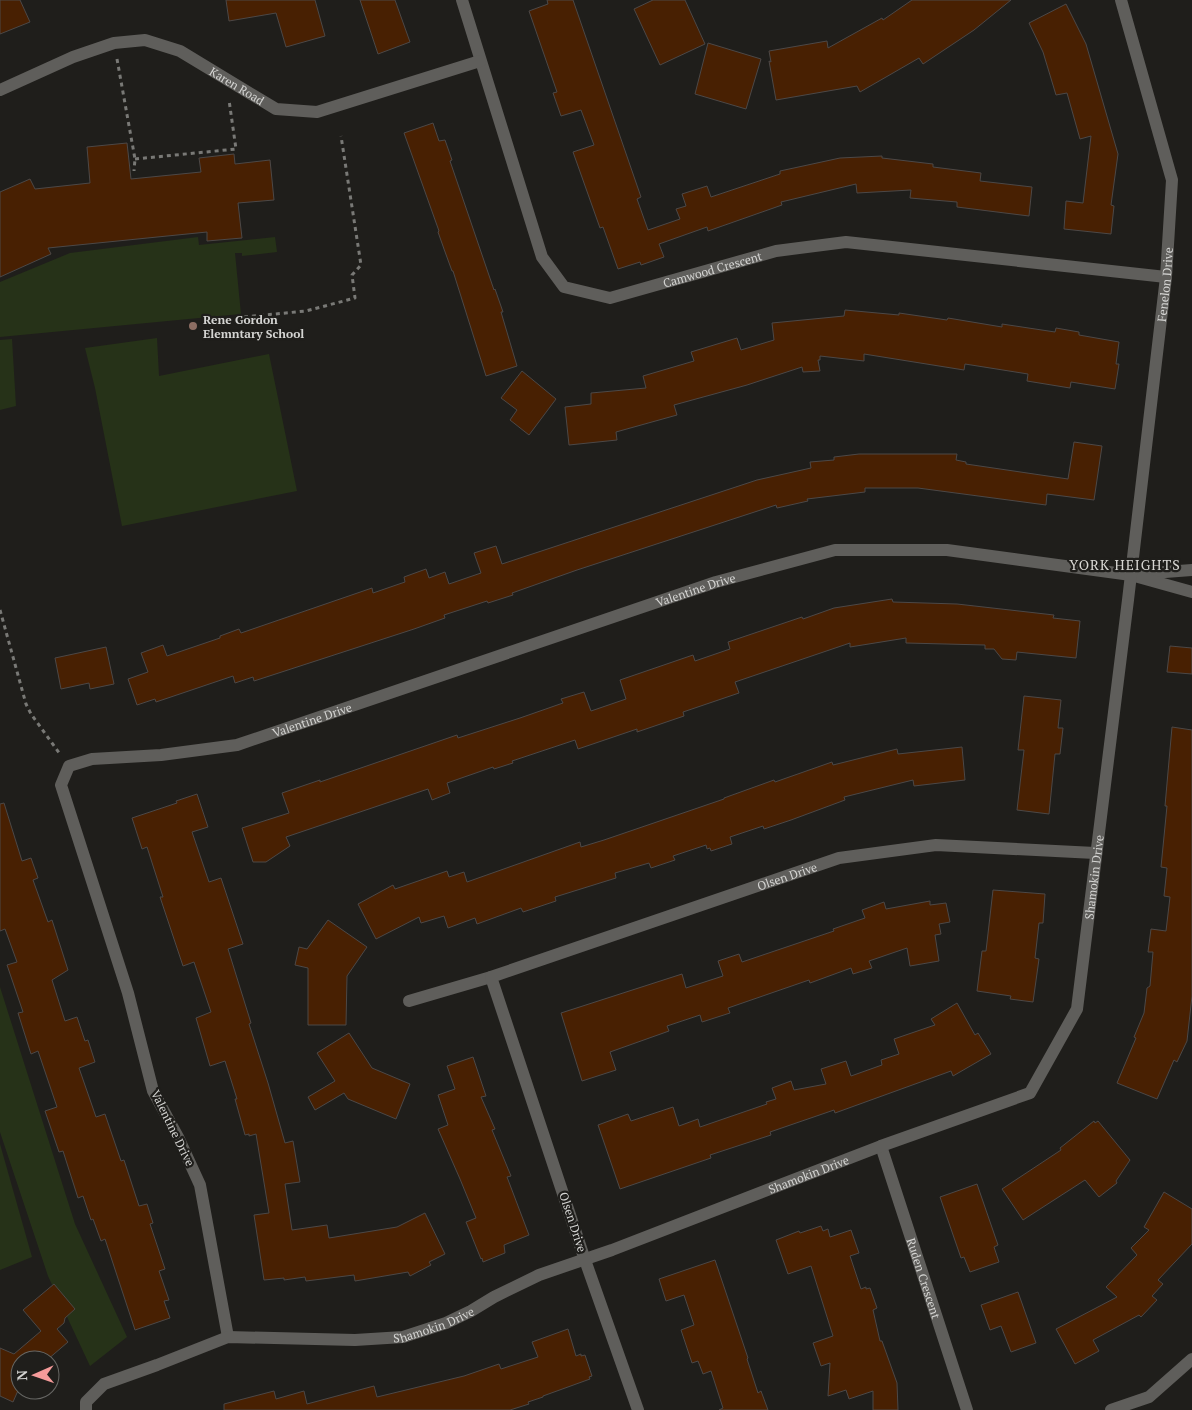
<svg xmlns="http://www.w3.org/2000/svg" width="1192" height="1410" font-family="'PT Serif',serif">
  <rect width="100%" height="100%" fill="#1f1e1b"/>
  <!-- green -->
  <g fill="#263218">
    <path d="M 198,237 L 199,245 L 275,237 L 277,252 L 242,256 L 242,253 L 235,253 L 241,314 L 0,337 L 0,282 L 70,253 Z"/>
    <path d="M 157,338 L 159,376 L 269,354 L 297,491 L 122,526 L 95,388 L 85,348 Z"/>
    <path d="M 12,339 L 16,406 L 0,410 L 0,340 Z"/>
    <path d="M 0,987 L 75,1224 L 127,1337 L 90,1366 L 48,1276 L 0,1132 Z"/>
    <path d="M 0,1144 L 32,1257 L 0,1270 Z"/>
  </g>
  <!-- building -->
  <g fill="#482002" stroke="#4c4847">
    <path d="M 0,0 L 20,0 L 30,22 L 0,34 Z"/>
    <path d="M 226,0 L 315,0 L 325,36 L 286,47 L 276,13 L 229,21 Z"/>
    <path d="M 360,0 L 395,0 L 410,42 L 378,54 Z"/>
    <path d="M 547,0 L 573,0 L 641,197 L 637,199 L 648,230 L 680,219 L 676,209 L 686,206 L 682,194 L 707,186 L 711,197 L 780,174 L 780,171 L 840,158 L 882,156 L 882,158 L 933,164 L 933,167 L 981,173 L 980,181 L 1032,187 L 1029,216 L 957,207 L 957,202 L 910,198 L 911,190 L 857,193 L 856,184 L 781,202 L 782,205 L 708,231 L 707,227 L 659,244 L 664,257 L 641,265 L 640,262 L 618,269 L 603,227 L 600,228 L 573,152 L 594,145 L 581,110 L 561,116 L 553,93 L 557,92 L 529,11 L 548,4 Z"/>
    <path d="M 653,0 L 685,0 L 705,44 L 660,65 L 634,9 Z"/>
    <path d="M 912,0 L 1011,0 L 974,30 L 923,64 L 919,58 L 860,92 L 857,86 L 776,100 L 769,61 L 771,62 L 769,51 L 827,41 L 828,48 L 882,18 L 883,20 Z"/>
    <path d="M 1066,4 L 1086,44 L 1118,154 L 1111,205 L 1114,206 L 1111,234 L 1064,229 L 1066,201 L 1083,203 L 1091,136 L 1080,139 L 1067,93 L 1056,95 L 1043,52 L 1029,23 Z"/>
    <path d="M 708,43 L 761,59 L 746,109 L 695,94 Z"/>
    <path d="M 433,123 L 439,141 L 445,140 L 452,160 L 450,161 L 494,290 L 495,289 L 503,312 L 501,312 L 517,366 L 486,376 L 453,271 L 452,271 L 444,249 L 438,232 L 439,231 L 404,133 Z"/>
    <path d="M 127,143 L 131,179 L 201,172 L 199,158 L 234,154 L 235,164 L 270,160 L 274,200 L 238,203 L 242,238 L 207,241 L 207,232 L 48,248 L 51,254 L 0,277 L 0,192 L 30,179 L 35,189 L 90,183 L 87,147 Z"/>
    <path d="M 845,310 L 899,315 L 899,313 L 947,320 L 948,318 L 1002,327 L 1002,324 L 1055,332 L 1056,328 L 1079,332 L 1079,335 L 1119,342 L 1116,364 L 1119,364 L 1115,389 L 1071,382 L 1070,388 L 1027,381 L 1028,374 L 965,364 L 964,370 L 864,354 L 864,361 L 820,356 L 820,360 L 818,360 L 820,371 L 803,372 L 802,367 L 747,385 L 674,405 L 677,415 L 616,432 L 617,440 L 569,445 L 565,407 L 591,404 L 591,393 L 646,388 L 643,376 L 694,361 L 691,352 L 737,338 L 741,350 L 774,340 L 772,323 L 844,316 Z"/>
    <path d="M 522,371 L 556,399 L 529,435 L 510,420 L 517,410 L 501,398 Z"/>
    <path d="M 1074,442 L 1102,446 L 1094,500 L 1047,494 L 1046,505 L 918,488 L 865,488 L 865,492 L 807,499 L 808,501 L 777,508 L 776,505 L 577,570 L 512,593 L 513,595 L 488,603 L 487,601 L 444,615 L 445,618 L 414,629 L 254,681 L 253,677 L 235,683 L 233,676 L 156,702 L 155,699 L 137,705 L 128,679 L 148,672 L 141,653 L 163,645 L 167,656 L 220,638 L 220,636 L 239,629 L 241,633 L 372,588 L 373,593 L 405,582 L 404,577 L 426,569 L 429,578 L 445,572 L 449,584 L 481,573 L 474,553 L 496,546 L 502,564 L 757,480 L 811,468 L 810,462 L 834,460 L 834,457 L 859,454 L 957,454 L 956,460 L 966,462 L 966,464 L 1068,479 Z"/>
    <path d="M 892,599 L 893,602 L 957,604 L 1054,615 L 1053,618 L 1080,621 L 1076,658 L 1017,652 L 1016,660 L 1002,659 L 994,649 L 985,649 L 985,645 L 906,643 L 906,638 L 850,647 L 850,643 L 735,682 L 739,693 L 683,712 L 684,716 L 637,732 L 637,729 L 578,749 L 575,740 L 512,761 L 513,763 L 494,769 L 493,767 L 447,783 L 450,793 L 432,800 L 428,789 L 286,837 L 290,846 L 266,862 L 253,862 L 242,828 L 289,813 L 282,793 L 320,780 L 320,782 L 457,735 L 458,738 L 520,718 L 563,703 L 561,699 L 584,692 L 591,711 L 626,699 L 620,680 L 693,655 L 695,661 L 730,649 L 728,642 L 802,617 L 803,619 L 834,608 Z"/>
    <path d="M 1170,646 L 1192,648 L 1192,674 L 1167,672 Z"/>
    <path d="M 106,647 L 114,684 L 90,689 L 89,683 L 61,689 L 55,658 Z"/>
    <path d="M 1024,696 L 1061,700 L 1058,728 L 1063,728 L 1060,754 L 1055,754 L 1049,814 L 1017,810 L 1024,750 L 1018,750 Z"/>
    <path d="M 1172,727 L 1192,730 L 1192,996 L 1187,1041 L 1177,1062 L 1174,1060 L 1157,1099 L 1117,1083 L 1136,1038 L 1134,1037 L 1144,1013 L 1147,988 L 1150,986 L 1153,952 L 1148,952 L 1151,929 L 1166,931 L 1170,897 L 1164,896 L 1167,868 L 1161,867 L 1167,806 L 1165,806 Z"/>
    <path d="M 962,747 L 965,780 L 914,786 L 913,780 L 844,797 L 845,800 L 791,820 L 764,829 L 763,826 L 730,837 L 732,844 L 711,851 L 710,848 L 707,849 L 706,845 L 673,856 L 675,860 L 651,868 L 649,863 L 615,873 L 616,878 L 555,897 L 556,901 L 523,912 L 521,908 L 477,924 L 475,918 L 448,928 L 444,916 L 421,923 L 419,917 L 376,939 L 358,904 L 393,885 L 395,889 L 447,871 L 449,877 L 464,872 L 467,882 L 580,842 L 581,847 L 604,840 L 724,799 L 724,798 L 774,780 L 775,782 L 832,762 L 833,765 L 897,749 L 898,754 Z"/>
    <path d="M 197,794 L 208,827 L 192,832 L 209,882 L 221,878 L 243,944 L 228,949 L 251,1023 L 249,1024 L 268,1083 L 285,1143 L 293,1141 L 300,1182 L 285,1184 L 292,1230 L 327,1225 L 329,1238 L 397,1227 L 425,1213 L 445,1254 L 429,1262 L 431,1265 L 410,1276 L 408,1272 L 355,1281 L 354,1275 L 306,1281 L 305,1277 L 284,1280 L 284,1278 L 264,1280 L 254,1215 L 269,1213 L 256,1134 L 249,1136 L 249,1134 L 245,1135 L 235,1099 L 237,1099 L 225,1061 L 210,1066 L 196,1018 L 211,1012 L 194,962 L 183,966 L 160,897 L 163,897 L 147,847 L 142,849 L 132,818 L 177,803 L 176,801 Z"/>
    <path d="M 4,803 L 22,861 L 31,858 L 38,878 L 33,880 L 48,922 L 52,920 L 68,970 L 52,980 L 65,1021 L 77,1017 L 85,1041 L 88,1040 L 95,1062 L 79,1068 L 96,1117 L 105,1114 L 121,1161 L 124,1160 L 139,1206 L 147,1204 L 153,1223 L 150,1224 L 165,1269 L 159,1271 L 169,1300 L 164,1301 L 170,1318 L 135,1330 L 105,1239 L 101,1241 L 93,1219 L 91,1220 L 83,1196 L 78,1198 L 63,1151 L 59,1152 L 45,1111 L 57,1107 L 38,1051 L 31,1054 L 18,1013 L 23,1012 L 7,965 L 17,962 L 5,929 L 0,931 L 0,804 Z"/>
    <path d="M 993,890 L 1045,894 L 1043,923 L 1039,923 L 1035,958 L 1039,959 L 1033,1002 L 1010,999 L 1011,996 L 977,991 L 982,951 L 986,951 Z"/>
    <path d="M 930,901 L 930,905 L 946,903 L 950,922 L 939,924 L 941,934 L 935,935 L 939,961 L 910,966 L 907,948 L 869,961 L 872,968 L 853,974 L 851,968 L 810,983 L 809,980 L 728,1008 L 730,1013 L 702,1022 L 700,1015 L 667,1026 L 669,1031 L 610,1052 L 616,1070 L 582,1081 L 561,1013 L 682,974 L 686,988 L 723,976 L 718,961 L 739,954 L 742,962 L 834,931 L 833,929 L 865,918 L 862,910 L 884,902 L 886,909 Z"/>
    <path d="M 328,920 L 367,947 L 347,976 L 346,1025 L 308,1025 L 308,968 L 295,965 L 299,947 L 307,949 Z"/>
    <path d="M 957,1003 L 975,1035 L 978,1033 L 991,1054 L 953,1076 L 951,1071 L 835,1113 L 834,1110 L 770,1132 L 771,1135 L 710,1155 L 711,1158 L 620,1189 L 598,1125 L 628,1114 L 631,1121 L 673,1107 L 679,1126 L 698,1119 L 700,1127 L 767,1104 L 766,1102 L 776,1099 L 772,1088 L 791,1081 L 794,1090 L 826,1084 L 821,1069 L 846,1061 L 851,1076 L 882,1065 L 881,1060 L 899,1054 L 894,1039 L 935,1025 L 931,1019 Z"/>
    <path d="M 349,1033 L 372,1068 L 410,1084 L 396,1119 L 348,1099 L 344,1093 L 315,1110 L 308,1097 L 335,1081 L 317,1053 Z"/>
    <path d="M 473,1057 L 486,1096 L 481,1097 L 495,1129 L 492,1130 L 511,1176 L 507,1177 L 529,1235 L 504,1245 L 505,1253 L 483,1262 L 482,1258 L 481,1259 L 466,1222 L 476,1218 L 460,1179 L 438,1129 L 448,1125 L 438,1095 L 455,1089 L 447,1066 Z"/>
    <path d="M 1094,1121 L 1095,1123 L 1098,1121 L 1130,1160 L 1116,1181 L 1117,1183 L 1099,1197 L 1085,1180 L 1023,1220 L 1002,1189 L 1061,1150 L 1060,1148 Z"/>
    <path d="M 977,1184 L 998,1245 L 994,1247 L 999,1262 L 970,1272 L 964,1257 L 961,1258 L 940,1197 Z"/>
    <path d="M 1164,1192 L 1192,1209 L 1192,1244 L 1158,1280 L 1163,1284 L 1152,1296 L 1157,1300 L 1141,1317 L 1139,1315 L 1093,1340 L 1099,1351 L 1075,1364 L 1056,1329 L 1117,1297 L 1106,1287 L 1137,1255 L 1131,1248 L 1149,1230 L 1144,1227 Z"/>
    <path d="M 821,1226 L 823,1231 L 828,1229 L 830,1237 L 851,1230 L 859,1253 L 850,1256 L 861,1289 L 866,1287 L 866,1289 L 870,1288 L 877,1308 L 873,1310 L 880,1341 L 882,1341 L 897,1383 L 898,1410 L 873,1410 L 873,1391 L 849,1399 L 846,1390 L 828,1396 L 830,1363 L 821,1366 L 813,1343 L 833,1336 L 811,1266 L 788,1274 L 776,1240 L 799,1231 L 800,1233 Z"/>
    <path d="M 715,1260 L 748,1358 L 747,1359 L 758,1393 L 761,1391 L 768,1410 L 719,1410 L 723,1408 L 711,1371 L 703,1374 L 698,1361 L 692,1363 L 681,1330 L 694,1325 L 684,1295 L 666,1301 L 659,1279 Z"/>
    <path d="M 54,1284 L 75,1309 L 65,1318 L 64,1323 L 57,1329 L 68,1342 L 47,1360 L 20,1360 L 20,1386 L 13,1402 L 0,1396 L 0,1348 L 14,1354 L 41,1331 L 23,1310 Z"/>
    <path d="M 1018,1292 L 1036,1343 L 1011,1352 L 1001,1326 L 990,1330 L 981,1305 Z"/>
    <path d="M 568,1329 L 576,1356 L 581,1354 L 581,1356 L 585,1355 L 592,1376 L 589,1377 L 590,1379 L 543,1396 L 543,1397 L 528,1402 L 529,1404 L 510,1410 L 224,1410 L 224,1404 L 274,1391 L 276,1399 L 304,1391 L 307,1404 L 374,1386 L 377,1397 L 464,1376 L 499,1364 L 501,1369 L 538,1357 L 532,1342 Z"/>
  </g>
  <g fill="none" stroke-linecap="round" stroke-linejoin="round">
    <!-- path -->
    <g stroke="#797976" stroke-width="3" stroke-dasharray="4 4" stroke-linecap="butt">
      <path d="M 117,59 L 135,159 L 134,171"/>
      <path d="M 135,159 L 236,149 L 229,100"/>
      <path d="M 244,317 L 306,311 L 355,298 L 352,275 L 361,265 L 341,136"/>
      <path d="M 0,610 L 26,704 L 31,714 L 60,754"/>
    </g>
    <!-- minor -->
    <g stroke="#5f5e5b" stroke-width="12">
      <path id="s1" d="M 462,0 L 542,257 L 564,287 L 610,298 L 776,251 L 846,242 L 1166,277"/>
      <path id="s2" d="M 0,90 L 73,57 L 114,43 L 145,40 L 180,51 L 276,109 L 317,112 L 480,61"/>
      <path d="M 1139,574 L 1192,570"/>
      <path d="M 409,1001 L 491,977"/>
      <path id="s3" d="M 881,1146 L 967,1410"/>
      <path id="s4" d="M 228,1337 L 200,1185 L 178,1137 L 153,1091 L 128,993 L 61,785 L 69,766 L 92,759 L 161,755 L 237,745 L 716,582 L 835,550 L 947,550 L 1131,575 L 1192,592"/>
      <path id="s5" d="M 86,1410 L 86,1402 L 104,1384 L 157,1365 L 228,1337 L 355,1340 L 403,1337 L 446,1323 L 471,1311 L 494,1297 L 539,1275 L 612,1250 L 881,1146 L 1030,1093 L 1077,1009 L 1128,600 L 1166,277 L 1172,180 L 1121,0"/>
      <path id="s6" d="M 638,1410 L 585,1260 L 491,977 L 839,858 L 936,845 L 1095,853"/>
      <path d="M 1111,1410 L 1149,1397 L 1192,1359"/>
    </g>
  </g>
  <!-- markers -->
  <circle fill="#8d6e63" stroke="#1f1e1b" stroke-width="2" cx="193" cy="326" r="5"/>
  <g text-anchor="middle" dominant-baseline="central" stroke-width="4.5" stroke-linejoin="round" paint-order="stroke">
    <!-- street labels -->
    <g font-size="12" fill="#d4d4d2" stroke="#1f1e1b">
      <text stroke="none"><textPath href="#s2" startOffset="258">Karen Road</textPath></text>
      <text stroke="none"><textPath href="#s1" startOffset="460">Camwood Crescent</textPath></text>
      <text stroke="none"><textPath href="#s5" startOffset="1841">Fenelon Drive</textPath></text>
      <text stroke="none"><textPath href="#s4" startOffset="1254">Valentine Drive</textPath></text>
      <text stroke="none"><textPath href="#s4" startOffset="849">Valentine Drive</textPath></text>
      <text stroke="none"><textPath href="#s6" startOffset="770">Olsen Drive</textPath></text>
      <text stroke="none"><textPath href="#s5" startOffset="1244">Shamokin Drive</textPath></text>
      <text transform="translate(173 1128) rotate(64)">Valentine Drive</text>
      <text stroke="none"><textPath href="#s5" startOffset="779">Shamokin Drive</textPath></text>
      <text transform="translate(573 1222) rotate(72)">Olsen Drive</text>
      <text stroke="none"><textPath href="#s3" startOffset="139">Ruden Crescent</textPath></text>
      <text stroke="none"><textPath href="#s5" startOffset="374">Shamokin Drive</textPath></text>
    </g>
    <!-- poi labels -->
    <g font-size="12" font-weight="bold" fill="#d4d4d2" stroke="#1f1e1b" text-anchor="start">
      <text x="203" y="319">Rene Gordon<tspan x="203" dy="14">Elemntary School</tspan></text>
    </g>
    <!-- neighbourhood labels -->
    <g font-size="14" letter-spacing="1" fill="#d8d7d3" stroke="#1f1e1b">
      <text x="1125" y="564">YORK HEIGHTS</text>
    </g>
  </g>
  <!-- north arrow -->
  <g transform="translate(35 1375) rotate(268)"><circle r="24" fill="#1f1e1b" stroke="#676764"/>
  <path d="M0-4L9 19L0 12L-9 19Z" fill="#f59b9a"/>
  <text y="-8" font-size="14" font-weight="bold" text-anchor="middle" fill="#d4d4d2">N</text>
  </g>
</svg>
